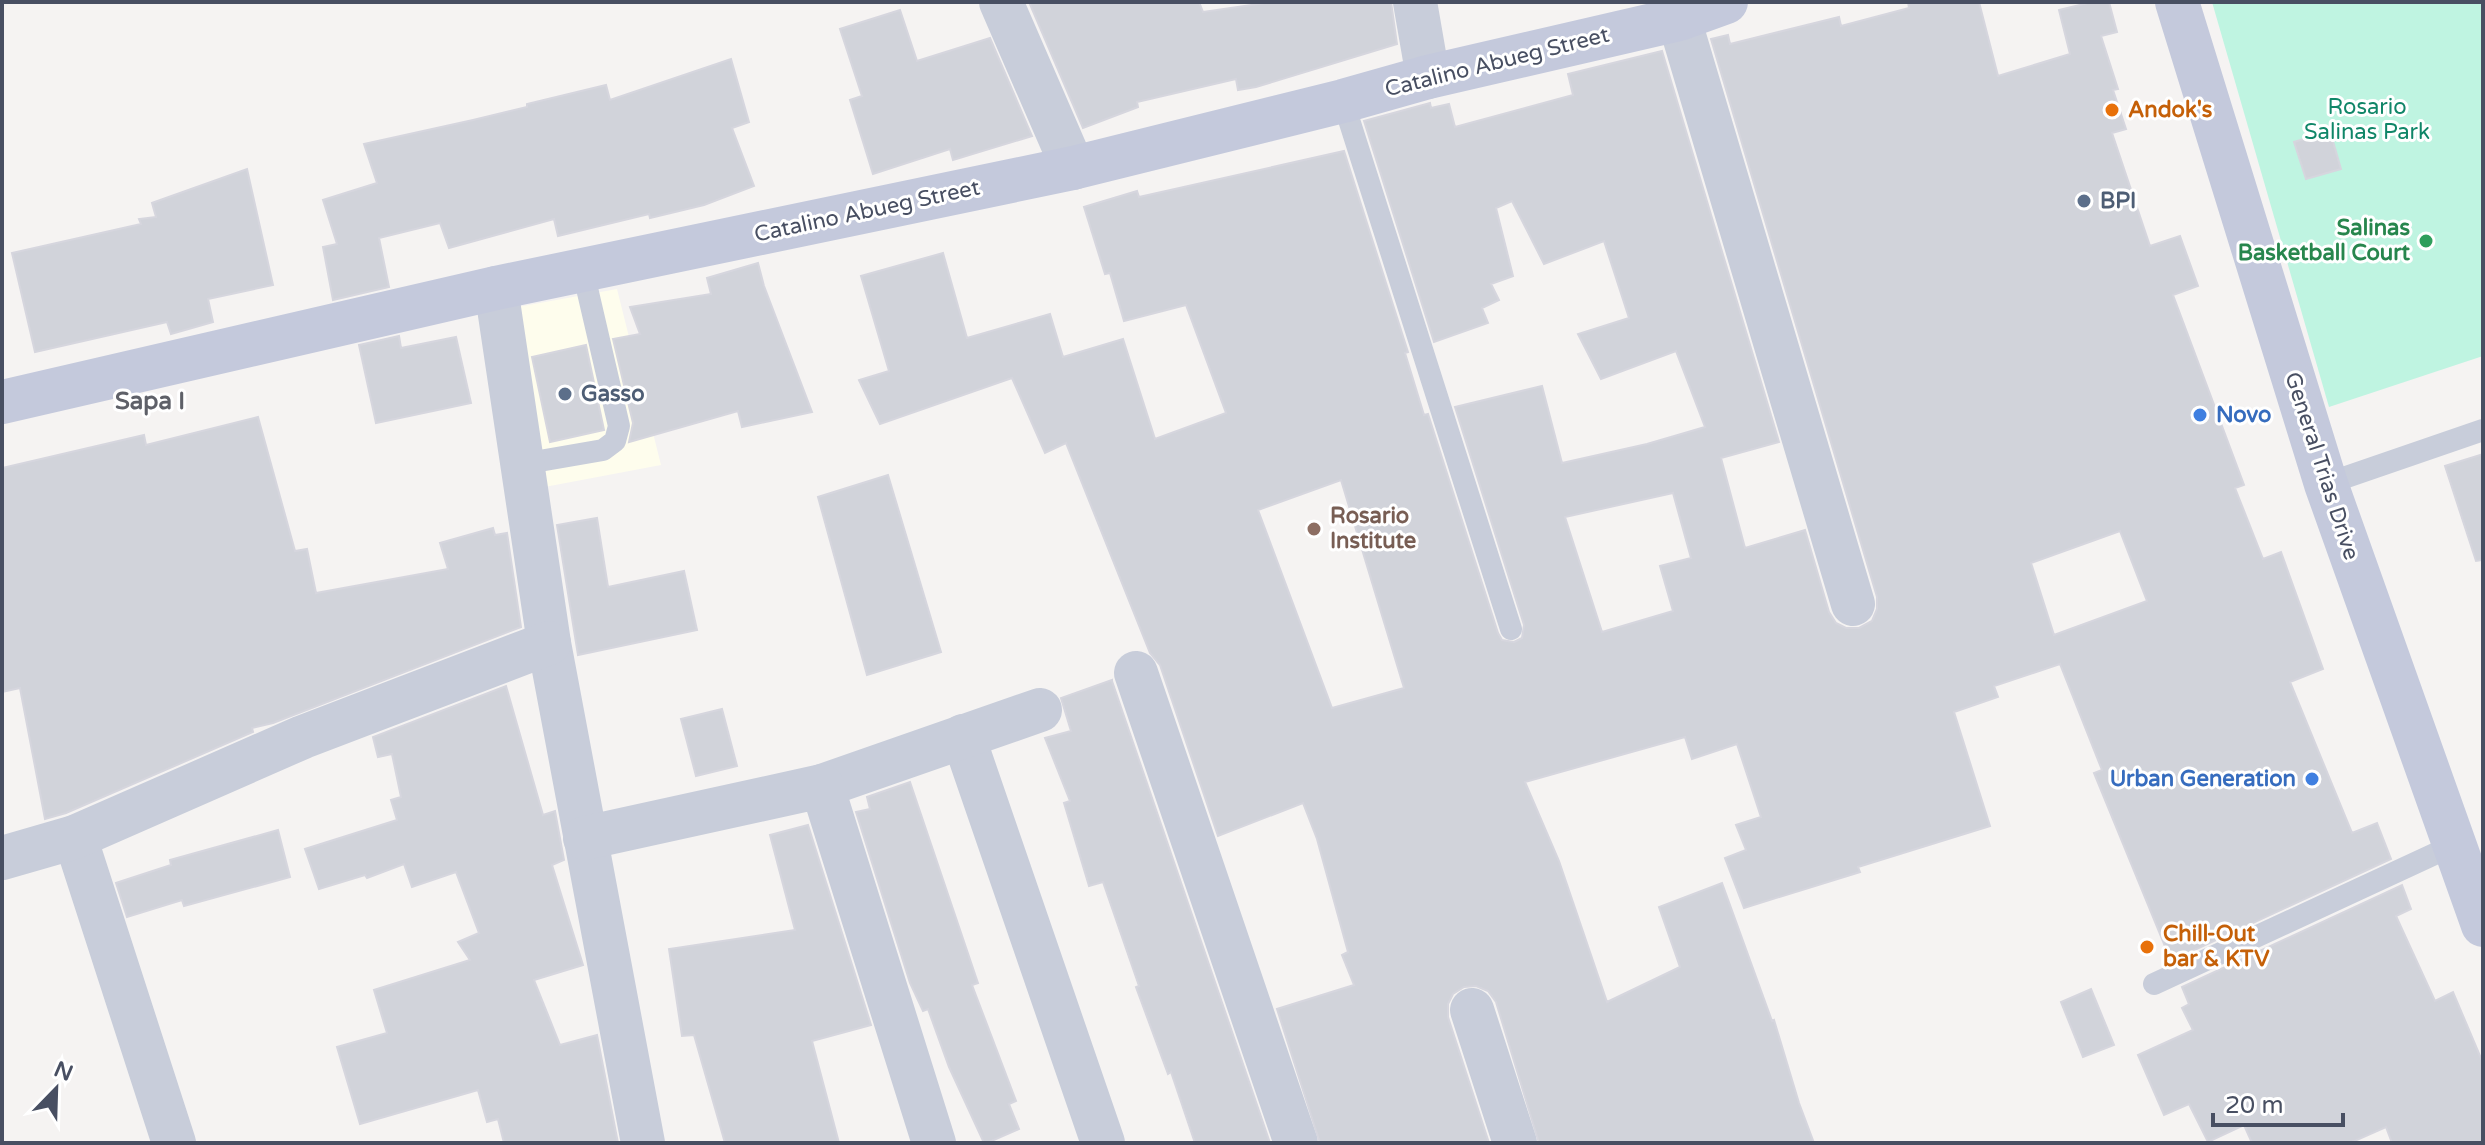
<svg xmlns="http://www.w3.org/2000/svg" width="2485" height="1145" font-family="'Varela Round',sans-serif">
  <rect width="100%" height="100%" fill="#f5f3f2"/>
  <!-- commercial -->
  <path fill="#fefded" d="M 617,289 L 661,465 L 534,489 L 506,309 Z"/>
  <!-- green -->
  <path fill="#bff4e1" d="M 2212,2 L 2483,2 L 2483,356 L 2329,407 Z"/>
  <!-- building -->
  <g fill="#d1d3da" stroke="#d6d6de" stroke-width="2" fill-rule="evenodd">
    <path d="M 1029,2 L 1199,2 L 1203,12 L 1272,2 L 1391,2 L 1397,44 L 1256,87 L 1238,90 L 1236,79 L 1137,102 L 1138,107 L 1083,128 Z"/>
    <path d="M 1908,2 L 1979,2 L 1998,76 L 2070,54 L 2059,10 L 2092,2 L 2109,2 L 2117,32 L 2101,36 L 2118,89 L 2113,90 L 2126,129 L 2112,133 L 2150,246 L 2180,236 L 2198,286 L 2173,295 L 2244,485 L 2235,488 L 2263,559 L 2281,552 L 2323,669 L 2290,682 L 2352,833 L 2377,823 L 2391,859 L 2171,961 L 2094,773 L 2102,770 L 2060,664 L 1994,686 L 1998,697 L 1954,712 L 1990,826 L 1858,867 L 1860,872 L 1744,908 L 1725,858 L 1746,850 L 1736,825 L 1761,817 L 1737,744 L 1692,759 L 1685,737 L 1525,782 L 1559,861 L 1607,1002 L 1680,967 L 1659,907 L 1722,883 L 1772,1021 L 1774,1020 L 1799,1103 L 1814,1143 L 1539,1143 L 1496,1002 L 1488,991 L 1476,986 L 1464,987 L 1453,994 L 1448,1004 L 1448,1017 L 1489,1143 L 1320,1143 L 1277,1009 L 1354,985 L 1342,955 L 1348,952 L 1317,839 L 1303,803 L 1218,836 L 1160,665 L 1150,653 L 1066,443 L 1045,453 L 1012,378 L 880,424 L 859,380 L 889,371 L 861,276 L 943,253 L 967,338 L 1050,314 L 1063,357 L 1123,339 L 1155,439 L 1226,413 L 1186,305 L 1124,321 L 1110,273 L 1105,274 L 1084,207 L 1137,191 L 1139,197 L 1344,151 L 1408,352 L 1405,353 L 1424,415 L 1428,414 L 1498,633 L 1502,640 L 1514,642 L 1522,638 L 1524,625 L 1455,407 L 1542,386 L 1562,463 L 1647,444 L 1705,427 L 1676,351 L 1601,379 L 1578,334 L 1629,318 L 1604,241 L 1544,264 L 1512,201 L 1496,208 L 1513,276 L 1491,284 L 1499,300 L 1482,308 L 1488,323 L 1434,342 L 1364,121 L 1430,103 L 1431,108 L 1449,104 L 1455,127 L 1573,95 L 1568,74 L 1662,51 L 1779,442 L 1721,458 L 1745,548 L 1805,530 L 1829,612 L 1836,623 L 1846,628 L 1859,628 L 1872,621 L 1877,609 L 1877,597 L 1711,39 L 1728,35 L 1730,44 L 1839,17 L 1841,26 L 1909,8 ZM 1341,480 L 1404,688 L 1332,708 L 1258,510 ZM 1673,493 L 1691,558 L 1660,566 L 1673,611 L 1602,632 L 1565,517 ZM 2120,531 L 2147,601 L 2054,635 L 2031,563 Z"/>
    <path d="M 900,10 L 917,61 L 990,38 L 1032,136 L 953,160 L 950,149 L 873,174 L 850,100 L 862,96 L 840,29 Z"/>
    <path d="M 731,59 L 749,122 L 732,128 L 754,186 L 704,205 L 650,218 L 649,214 L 558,236 L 554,219 L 449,248 L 440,223 L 379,238 L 389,287 L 333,300 L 323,247 L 337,244 L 323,200 L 377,183 L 364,144 L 473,120 L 527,107 L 527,104 L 606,85 L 610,100 Z"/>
    <path d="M 2330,131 L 2341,169 L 2306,179 L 2294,142 Z"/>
    <path d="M 247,169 L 273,285 L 208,299 L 213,322 L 171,334 L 167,322 L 35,352 L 12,253 L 141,224 L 139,219 L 156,217 L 152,203 Z"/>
    <path d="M 758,263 L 764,286 L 812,412 L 742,427 L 738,411 L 629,442 L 633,423 L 613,339 L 640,334 L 630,307 L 711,294 L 707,278 Z"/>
    <path d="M 399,336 L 401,348 L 456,337 L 471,403 L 376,423 L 359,345 Z"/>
    <path d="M 586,345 L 604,430 L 550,442 L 532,357 Z"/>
    <path d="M 258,417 L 295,551 L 307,549 L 316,593 L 448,569 L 440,543 L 493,528 L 495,535 L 507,533 L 521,627 L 273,723 L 252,728 L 253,732 L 66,813 L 45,819 L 20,688 L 2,692 L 2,468 L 144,435 L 146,445 Z"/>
    <path d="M 2483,454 L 2483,560 L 2476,561 L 2445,466 Z"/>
    <path d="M 888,475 L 941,652 L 867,675 L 818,497 Z"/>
    <path d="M 597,518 L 608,587 L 684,571 L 697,630 L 578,655 L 557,525 Z"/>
    <path d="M 1112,680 L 1112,681 L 1270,1143 L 1195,1143 L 1171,1072 L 1168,1074 L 1136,987 L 1139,986 L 1103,882 L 1089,886 L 1064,803 L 1070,801 L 1045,738 L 1071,731 L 1061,698 Z"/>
    <path d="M 506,686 L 543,815 L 555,811 L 564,860 L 552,865 L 583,965 L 534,980 L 560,1045 L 597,1035 L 618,1143 L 504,1143 L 498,1119 L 487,1122 L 478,1090 L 360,1124 L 337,1047 L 387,1033 L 374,990 L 470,960 L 458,942 L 479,933 L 456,872 L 412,887 L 404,864 L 367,878 L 365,875 L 319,889 L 305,849 L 397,820 L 391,800 L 401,797 L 392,754 L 378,757 L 373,737 Z"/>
    <path d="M 722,709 L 737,766 L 696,776 L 681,719 Z"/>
    <path d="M 910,782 L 978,983 L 972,985 L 1016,1101 L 1009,1104 L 1019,1129 L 987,1143 L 984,1143 L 949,1067 L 928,1009 L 923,1011 L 910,983 L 856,812 L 870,809 L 867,797 Z"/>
    <path d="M 808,825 L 871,1025 L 812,1041 L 839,1143 L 725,1143 L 694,1035 L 682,1036 L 669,949 L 795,930 L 770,835 Z"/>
    <path d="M 278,830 L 290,877 L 184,906 L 182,900 L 127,917 L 116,883 L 171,865 L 170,860 Z"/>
    <path d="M 2402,885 L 2411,909 L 2396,916 L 2435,1001 L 2453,992 L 2483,1063 L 2483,1143 L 2392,1143 L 2386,1127 L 2350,1143 L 2252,1143 L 2244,1125 L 2208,1142 L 2189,1104 L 2164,1115 L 2138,1055 L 2193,1030 L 2182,1008 L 2189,1004 L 2182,987 Z"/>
    <path d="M 2091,989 L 2114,1045 L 2083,1057 L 2061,1002 Z"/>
  </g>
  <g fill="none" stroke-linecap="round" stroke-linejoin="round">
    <!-- lane -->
    <g stroke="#c8cdda" stroke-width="22">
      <path d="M 1343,101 L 1511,629"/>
      <path d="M 522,464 L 603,450 L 615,441 L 619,426 L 583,271"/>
      <path d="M 2326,484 L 2483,430"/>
      <path d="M 2154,984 L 2454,845"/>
    </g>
    <!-- street -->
    <g stroke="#c8cdda" stroke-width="44">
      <path d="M 1001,2 L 1073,168"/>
      <path d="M 1415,2 L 1428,77"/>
      <path d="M 1679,19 L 1853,604"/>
      <path d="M 496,288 L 549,643 L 643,1143"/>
      <path d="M 1136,673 L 1296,1143"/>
      <path d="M 963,736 L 1103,1143"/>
      <path d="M 822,786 L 1040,710"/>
      <path d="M 75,837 L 174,1143"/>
      <path d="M 585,838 L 822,786 L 934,1143"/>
      <path d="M 2,858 L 75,837 L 303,737 L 549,643"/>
      <path d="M 1472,1010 L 1515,1143"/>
    </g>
    <!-- secondary -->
    <g stroke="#c4c9dc" stroke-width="44">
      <path d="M 2177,2 L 2326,484 L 2483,925"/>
      <path d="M 2,402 L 496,288 L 1073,168 L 1343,101 L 1428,77 L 1679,19 L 1726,2"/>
    </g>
  </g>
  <!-- markers -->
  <g fill="#e8710a" stroke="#fff" stroke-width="3">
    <circle cx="2112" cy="110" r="8"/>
    <circle cx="2147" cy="947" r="8"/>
  </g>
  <g fill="#5c6f8a" stroke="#fff" stroke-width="3">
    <circle cx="2084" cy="201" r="8"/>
    <circle cx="565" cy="394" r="8"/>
  </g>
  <circle fill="#2e9e5b" stroke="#fff" stroke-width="3" cx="2426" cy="241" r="8"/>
  <g fill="#3f7fe0" stroke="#fff" stroke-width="3">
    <circle cx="2200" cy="415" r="8"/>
    <circle cx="2312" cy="779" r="8"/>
  </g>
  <circle fill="#8d6e63" stroke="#fff" stroke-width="3" cx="1314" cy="529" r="8"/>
  <g text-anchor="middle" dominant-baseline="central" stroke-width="6" stroke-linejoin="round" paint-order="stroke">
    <!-- street labels -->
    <g font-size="22" fill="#484f62" stroke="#fff">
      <text transform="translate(1497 62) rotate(-14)">Catalino Abueg Street</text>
      <text transform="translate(867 211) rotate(-12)">Catalino Abueg Street</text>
      <text transform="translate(2322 466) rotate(72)">General Trias Drive</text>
    </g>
    <!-- park labels -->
    <g font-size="22" fill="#108668" stroke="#fff">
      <text x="2367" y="107">Rosario<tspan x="2367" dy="25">Salinas Park</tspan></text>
    </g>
    <!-- food labels -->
    <g font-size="22" font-weight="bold" fill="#c56008" stroke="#fff" text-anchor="start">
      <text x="2128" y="110">Andok's</text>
      <text x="2163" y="934">Chill-Out<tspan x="2163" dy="25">bar &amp; KTV</tspan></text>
    </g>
    <!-- service labels -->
    <g font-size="22" font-weight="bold" fill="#4e5e75" stroke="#fff" text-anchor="start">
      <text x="2100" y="201">BPI</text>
      <text x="581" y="394">Gasso</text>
    </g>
    <!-- leisure labels -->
    <g font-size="22" font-weight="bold" fill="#27864d" stroke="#fff" text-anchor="end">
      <text x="2410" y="228">Salinas<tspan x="2410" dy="25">Basketball Court</tspan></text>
    </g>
    <!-- shop labels -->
    <g font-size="22" font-weight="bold" fill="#366cbe" stroke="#fff" text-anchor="start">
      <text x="2216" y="415">Novo</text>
      <text x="2296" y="779" text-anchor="end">Urban Generation</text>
    </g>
    <!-- education labels -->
    <g font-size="22" font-weight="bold" fill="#785e54" stroke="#fff" text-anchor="start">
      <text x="1330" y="516">Rosario<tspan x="1330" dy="25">Institute</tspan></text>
    </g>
    <!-- neighbourhood labels -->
    <g font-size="24" font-weight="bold" fill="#5e6068" stroke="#fff">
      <text x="150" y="401">Sapa I</text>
    </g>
  </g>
  <!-- border -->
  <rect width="2485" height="1145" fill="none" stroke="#484f62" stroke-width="8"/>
  <!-- north arrow -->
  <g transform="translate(56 1089) rotate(23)" stroke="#ffffff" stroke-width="6" paint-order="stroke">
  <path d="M0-6L14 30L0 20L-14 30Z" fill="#484f62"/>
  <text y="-12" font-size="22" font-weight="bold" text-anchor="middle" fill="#484f62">N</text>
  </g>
  <!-- scale -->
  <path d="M2213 1113v12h130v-12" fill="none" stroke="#484f62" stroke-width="4"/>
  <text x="2225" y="1113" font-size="24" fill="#484f62" stroke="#ffffff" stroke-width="6" paint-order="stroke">20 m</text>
</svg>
